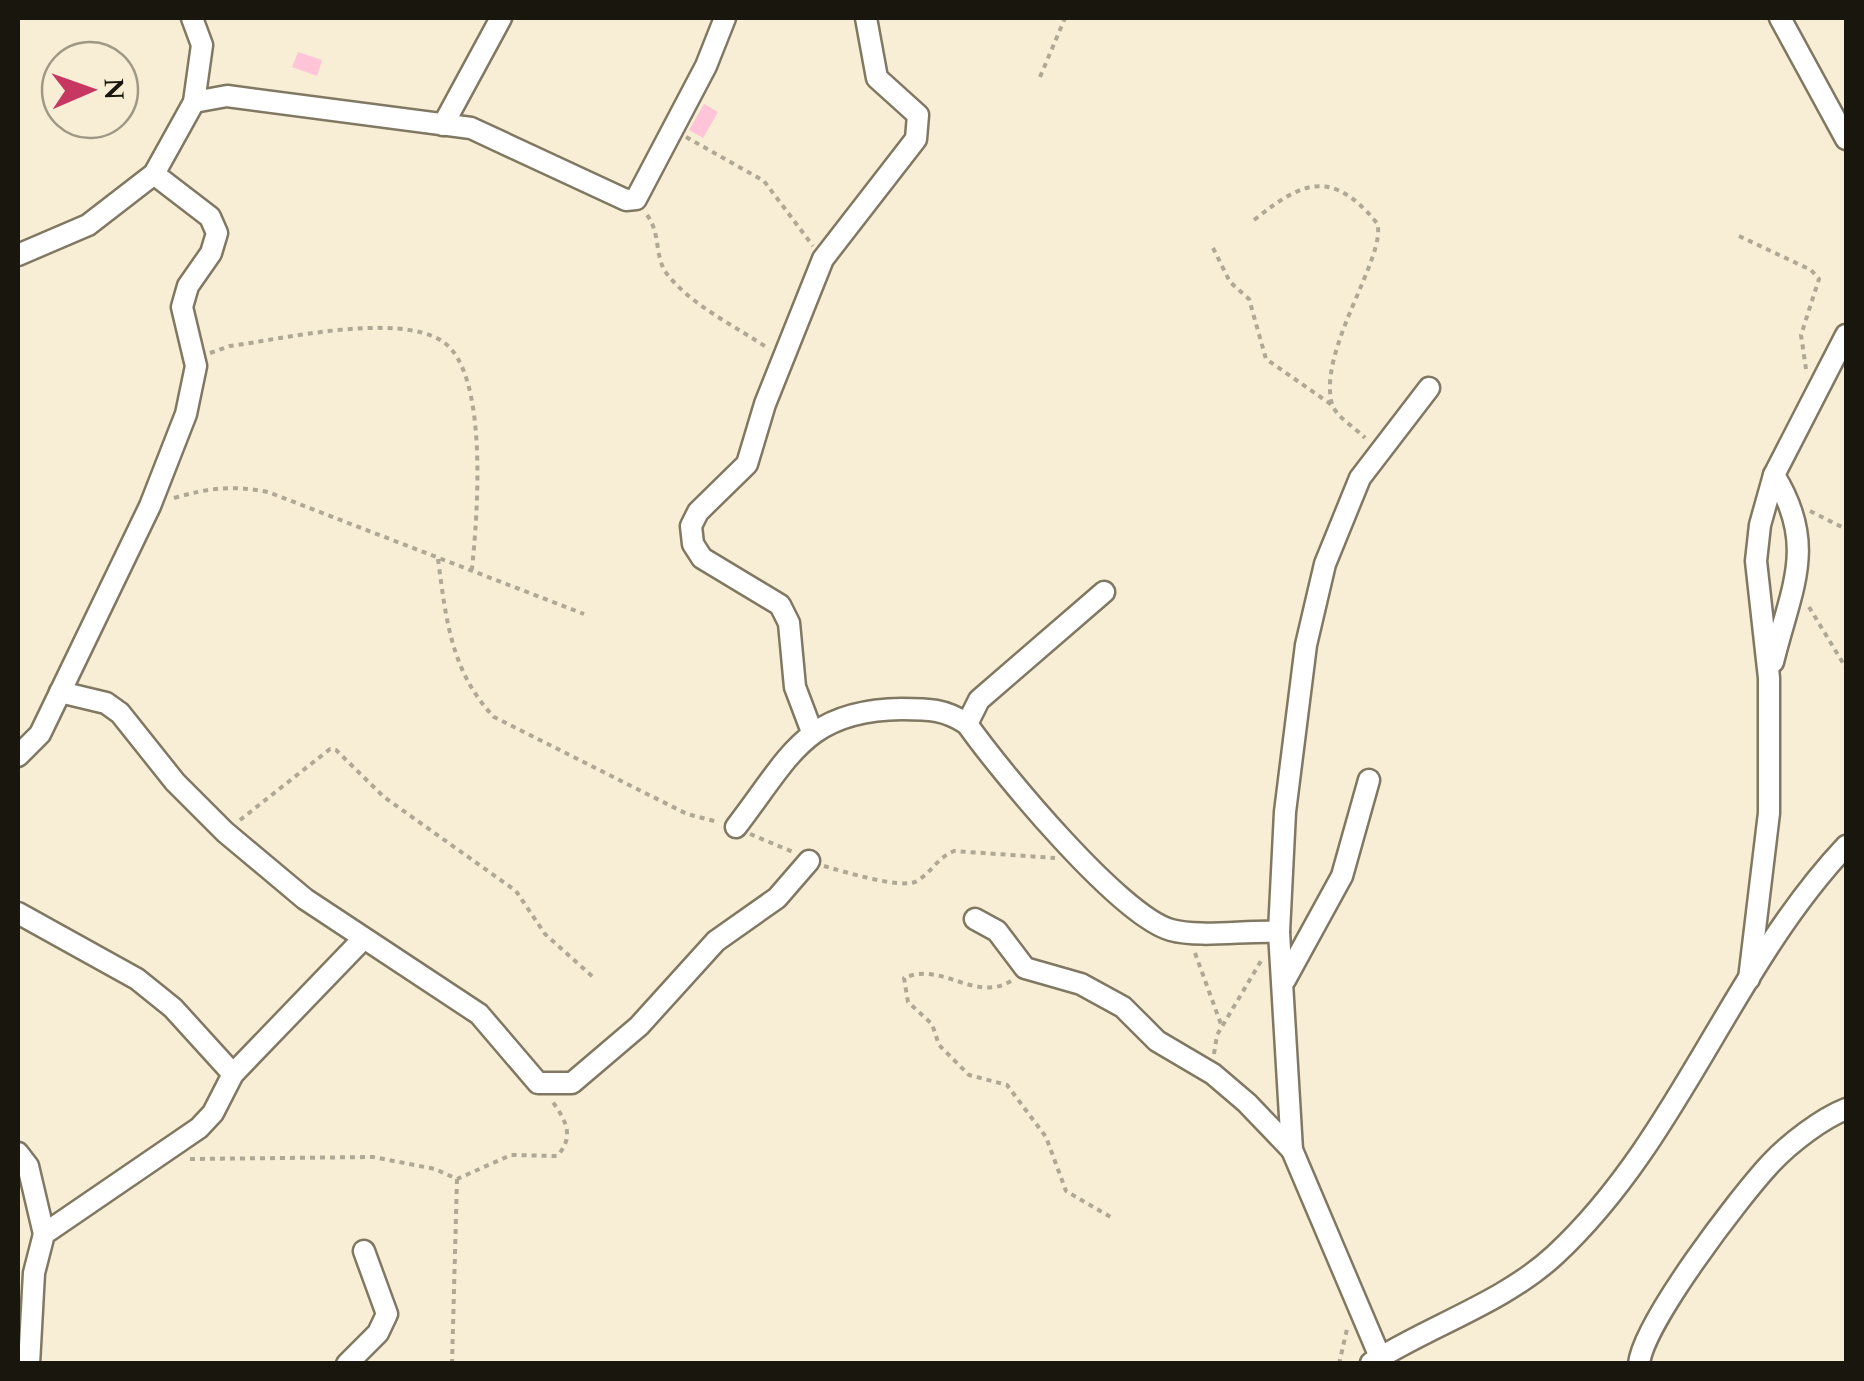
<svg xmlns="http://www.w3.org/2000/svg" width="1864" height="1381" font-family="Spectral,serif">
  <rect width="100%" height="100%" fill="#f7eed5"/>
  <!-- building -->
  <g fill="#ffc4d7">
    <path d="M 298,52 L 322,60 L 317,76 L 292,67 Z"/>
    <path d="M 704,104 L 718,112 L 703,138 L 689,130 Z"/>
  </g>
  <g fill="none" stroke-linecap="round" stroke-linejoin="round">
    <defs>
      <g id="street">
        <path d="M 1780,18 L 1846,139"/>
        <path d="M 194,102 L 227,96 L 471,128 L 626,200 L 636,199 L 706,66 L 725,18"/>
        <path d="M 443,125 L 501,18"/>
        <path d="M 18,255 L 88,225 L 154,174 L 194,102 L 202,45 L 192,18"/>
        <path d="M 1104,592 L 979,700 L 967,724 C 1000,771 1120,916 1171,930 C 1200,938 1247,930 1279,932"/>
        <path d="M 1773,662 C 1791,588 1818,546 1774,475"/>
        <path d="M 60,692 L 106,703 L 120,713 L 175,782 L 225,832 L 305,899 L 479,1014 L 538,1083 L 572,1083 L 639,1026 L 716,941 L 777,898 L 809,861"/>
        <path d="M 812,732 L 795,687 L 789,623 L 780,605 L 702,558 L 693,544 L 691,526 L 698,512 L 747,464 L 765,404 L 823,259 L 916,139 L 918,115 L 877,78 L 866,18"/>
        <path d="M 18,756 L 40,734 L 150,506 L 186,414 L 196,366 L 182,307 L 188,286 L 211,253 L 217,233 L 210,217 L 154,174"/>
        <path d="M 736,827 C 790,757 805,710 902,709 C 928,709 945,709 967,724"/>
        <path d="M 18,913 L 137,979 L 173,1008 L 233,1074"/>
        <path d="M 975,919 L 997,931 L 1025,968 L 1081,984 L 1123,1007 L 1157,1041 L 1213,1074 L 1247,1103 L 1292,1150"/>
        <path d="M 1749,979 L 1769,813 L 1769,678 L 1756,561 L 1760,525 L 1774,475 L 1846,335"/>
        <path d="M 1285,980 L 1342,876 L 1369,780"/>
        <path d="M 18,1153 L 28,1166 L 44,1234"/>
        <path d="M 1380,1357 L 1292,1150 L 1279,932 L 1285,812 L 1306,645 L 1325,564 L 1360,478 L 1429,388"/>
        <path d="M 1371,1363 C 1431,1325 1503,1303 1555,1255 C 1679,1140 1731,968 1846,846"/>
        <path d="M 29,1364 L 34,1273 L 44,1234 L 199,1128 L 213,1113 L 233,1074 L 363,939"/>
        <path d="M 347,1364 L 378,1333 L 387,1314 L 364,1251"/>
        <path d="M 1639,1364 C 1643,1323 1740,1196 1771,1163 C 1790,1143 1821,1119 1846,1109"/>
      </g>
    </defs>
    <!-- street casing -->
    <use href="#street" stroke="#807862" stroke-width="25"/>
    <!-- path -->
    <g stroke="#afa895" stroke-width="4" stroke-dasharray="5 5" stroke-linecap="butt">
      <path d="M 1040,77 L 1065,18"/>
      <path d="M 686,137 L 764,181 L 813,246"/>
      <path d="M 647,215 C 661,233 654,257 667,274 C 692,306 737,327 769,349"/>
      <path d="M 1254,220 C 1304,180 1332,169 1377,223 C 1388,255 1317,350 1332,404 C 1336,417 1356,428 1365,438"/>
      <path d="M 1739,236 L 1811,270 L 1819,279 L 1801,335 L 1806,369"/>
      <path d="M 1213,248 L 1230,282 L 1249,299 L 1266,359 L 1332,405"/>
      <path d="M 210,353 L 230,346 C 283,339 396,312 442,341 C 490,372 477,519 472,569"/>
      <path d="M 174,498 C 208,488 233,485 268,492 L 584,614"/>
      <path d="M 1810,511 L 1846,529"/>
      <path d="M 438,559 C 446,619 451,672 494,717 L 687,814 L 718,822"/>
      <path d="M 1809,607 L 1846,668"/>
      <path d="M 240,820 L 330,749 L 336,750 L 384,797 L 516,891 L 545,934 L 593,977"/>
      <path d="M 750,834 L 793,852"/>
      <path d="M 824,866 C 842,871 902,890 917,881 C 932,872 937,858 954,851 L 1055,858"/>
      <path d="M 1195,953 L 1222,1027"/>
      <path d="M 1011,981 C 975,1003 942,961 904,978 L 908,1002 L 932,1024 L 939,1045 L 969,1075 L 1007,1085 L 1046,1137 L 1066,1191 L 1114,1219"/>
      <path d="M 1214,1054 L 1217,1035 L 1261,961"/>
      <path d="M 190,1159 L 373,1157 L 435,1169 L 457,1179 L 511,1155 L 557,1156 C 575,1137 566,1120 552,1101"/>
      <path d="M 452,1364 L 457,1179"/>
      <path d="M 1339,1364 L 1347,1329"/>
    </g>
    <!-- street -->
    <use href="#street" stroke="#fff" stroke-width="20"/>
  </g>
  <!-- border -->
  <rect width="1864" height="1381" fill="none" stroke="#19160d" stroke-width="40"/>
  <!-- north arrow -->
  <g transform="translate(90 90) rotate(88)"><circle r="48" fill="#f7eed5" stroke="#9e9885" stroke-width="2.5"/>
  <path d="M0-8L18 38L0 25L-18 38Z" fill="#c63862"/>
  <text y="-15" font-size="28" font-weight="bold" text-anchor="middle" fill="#19160d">N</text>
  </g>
</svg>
